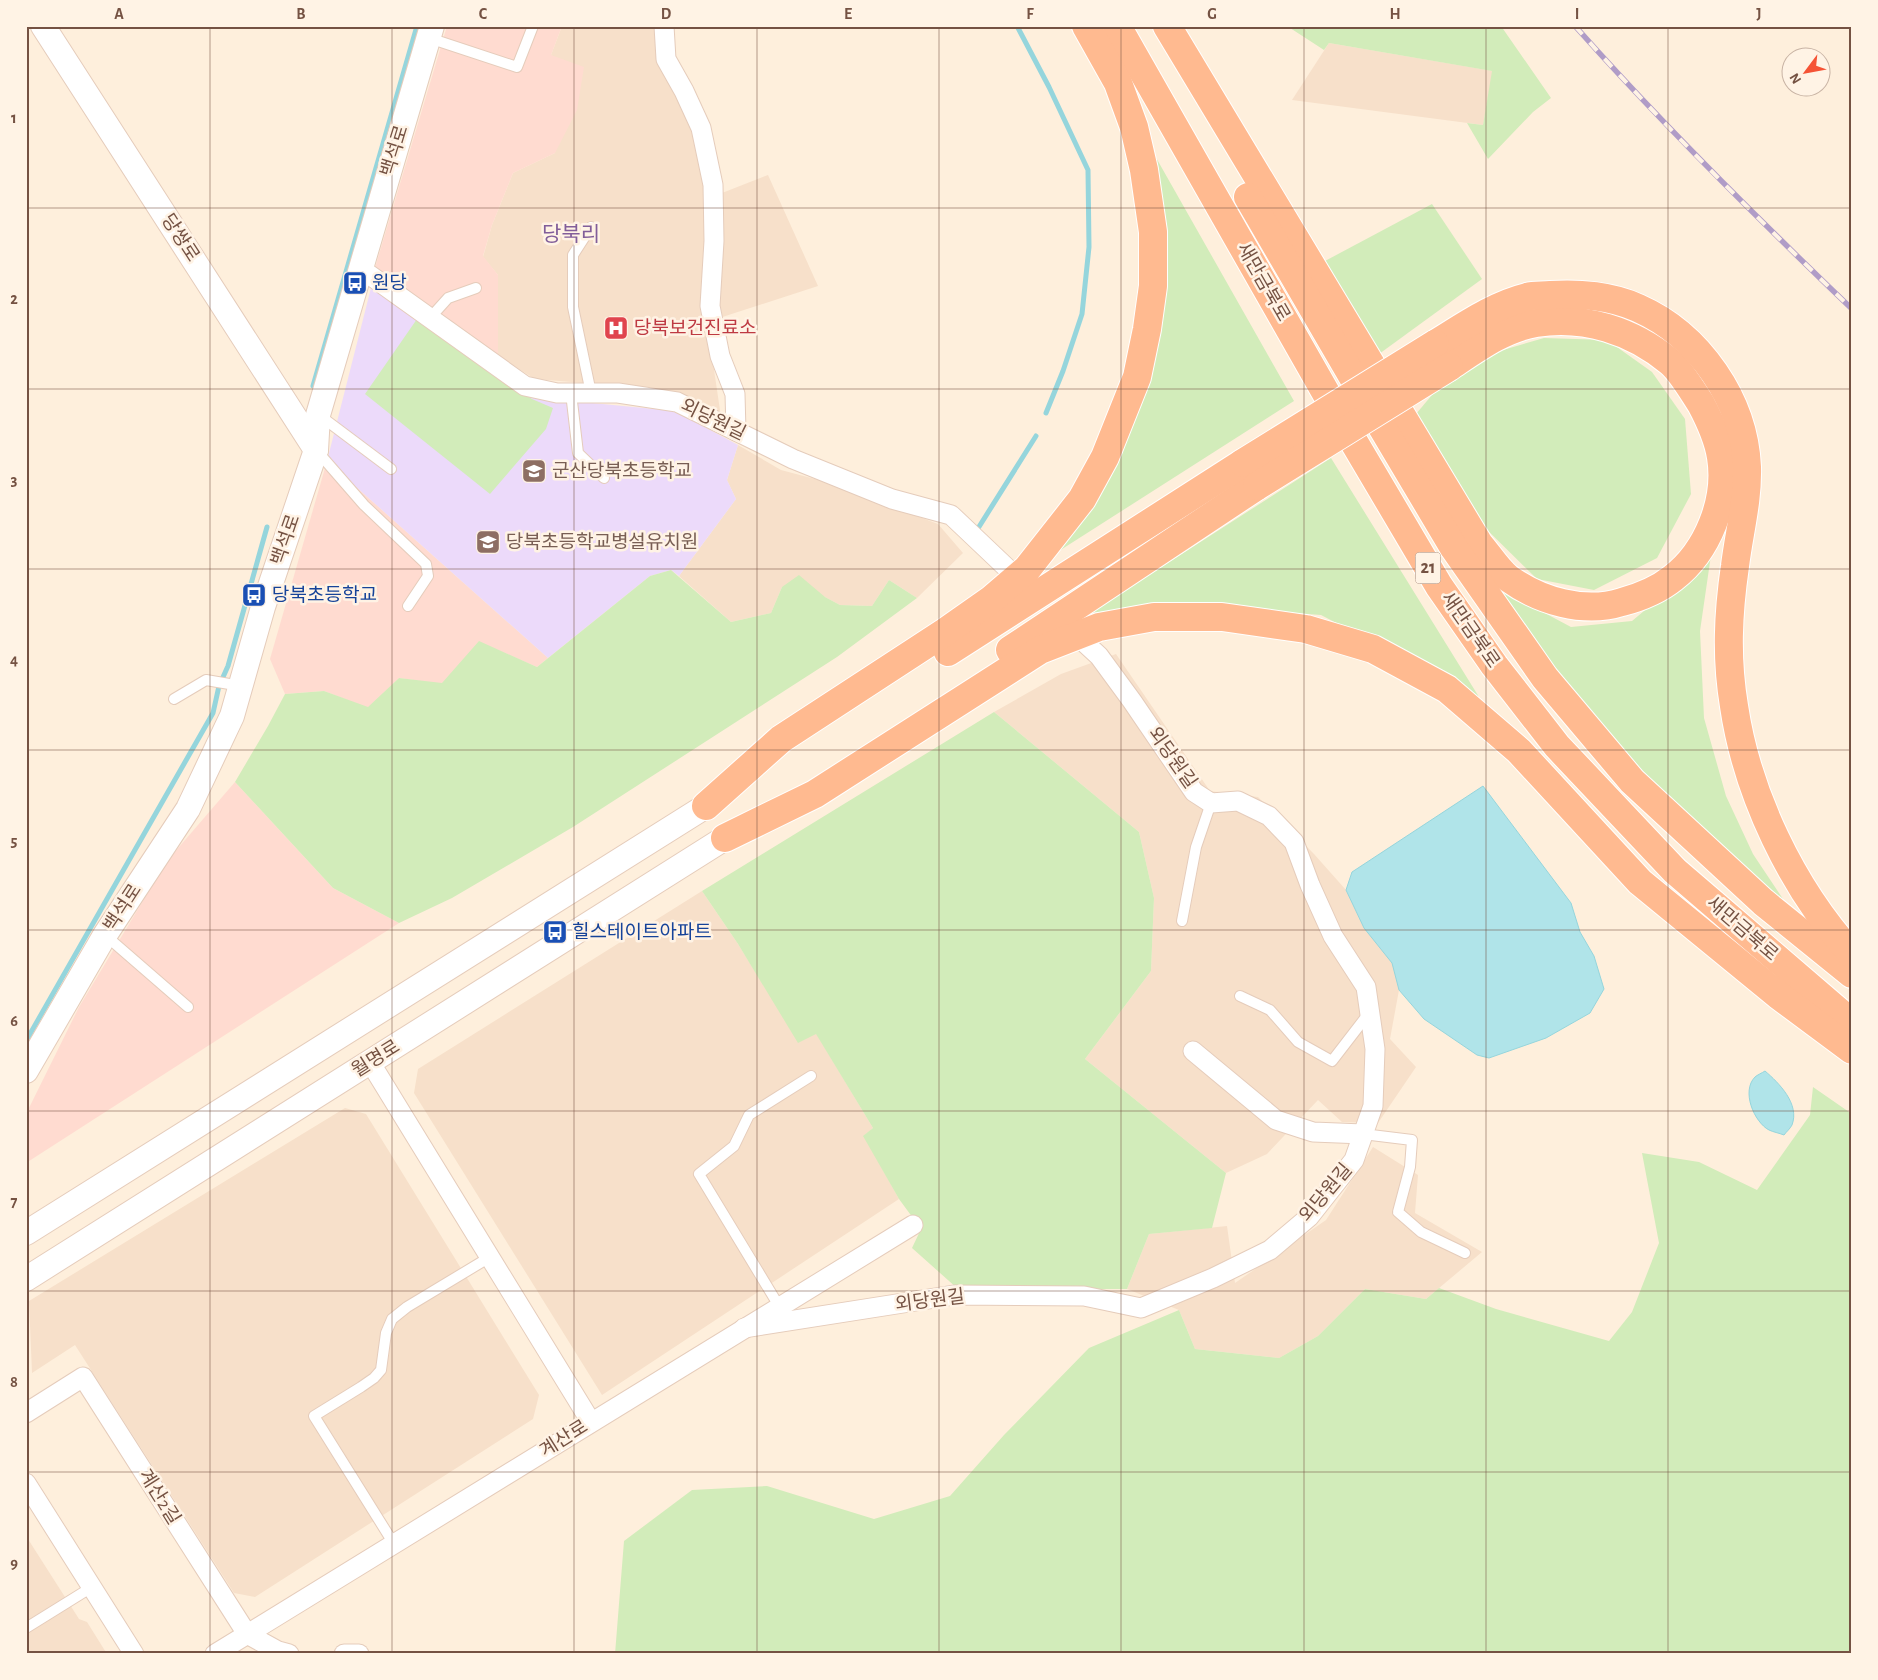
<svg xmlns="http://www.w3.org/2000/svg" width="1878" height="1680" font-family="'Alegreya Sans','Noto Sans KR',sans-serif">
  <rect width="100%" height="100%" fill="#feefdc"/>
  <!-- residential -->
  <g fill="#f7e0ca">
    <path d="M 562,26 L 672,26 L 673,52 L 722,193 L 768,175 L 818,286 L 707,322 L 721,417 L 608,385 L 535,379 L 498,356 L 498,275 L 483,257 L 492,225 L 513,173 L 555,153 L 551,55 Z"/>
    <path d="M 1329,43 L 1493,71 L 1483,125 L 1292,100 Z"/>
    <path d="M 738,445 L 781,470 L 830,483 L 938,524 L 963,553 L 917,598 L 889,580 L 872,606 L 840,605 L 825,597 L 782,587 L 771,613 L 731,622 L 679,576 L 736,499 L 727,480 Z"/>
    <path d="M 1116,654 L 1210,791 L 1258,797 L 1314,854 L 1346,890 L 1364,928 L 1393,963 L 1399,990 L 1390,1039 L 1416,1067 L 1378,1123 L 1342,1122 L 1318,1100 L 1267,1154 L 1226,1173 L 1085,1059 L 1151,971 L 1154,898 L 1139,832 L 994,712 L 1061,674 Z"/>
    <path d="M 702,891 L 738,944 L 799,1042 L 816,1033 L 873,1128 L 864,1136 L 899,1199 L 602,1395 L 414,1093 L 418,1069 Z"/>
    <path d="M 345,1108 L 366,1114 L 539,1395 L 533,1419 L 255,1597 L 234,1593 L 75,1345 L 32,1373 L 29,1301 Z"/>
    <path d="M 1373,1147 L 1418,1175 L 1415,1213 L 1482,1252 L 1426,1299 L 1365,1289 L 1318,1336 L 1279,1358 L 1195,1349 L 1179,1310 L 1127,1289 L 1149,1234 L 1227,1226 L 1235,1283 L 1326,1220 Z"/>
    <path d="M 26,1536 L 79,1619 L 87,1622 L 107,1654 L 26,1654 Z"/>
  </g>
  <!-- commercial -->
  <g fill="#ffdbd0">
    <path d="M 447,26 L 562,26 L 551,55 L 584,67 L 577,110 L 555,153 L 513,173 L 492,225 L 483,256 L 498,275 L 498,356 L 374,271 Z"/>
    <path d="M 327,461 L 548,658 L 537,667 L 479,642 L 442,684 L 399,678 L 368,708 L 324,691 L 285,694 L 270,659 Z"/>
    <path d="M 235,782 L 333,888 L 399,923 L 26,1163 L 26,1114 L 79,1007 L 167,861 Z"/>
  </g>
  <!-- education -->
  <path fill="#ecdafa" d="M 372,284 L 561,400 L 675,411 L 738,445 L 727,480 L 736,499 L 679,576 L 671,570 L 650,576 L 548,658 L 327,461 Z"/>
  <!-- green -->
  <g fill="#d2ecba">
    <path d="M 1287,26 L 1501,26 L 1551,98 L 1533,112 L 1488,159 L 1467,123 L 1483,125 L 1492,71 L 1329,43 L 1324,50 Z"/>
    <path d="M 1150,147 L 1294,401 L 1048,558 L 1157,334 Z"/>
    <path d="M 1432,204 L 1482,279 L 1379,354 L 1325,261 Z"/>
    <path d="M 417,319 L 532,399 L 553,408 L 546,429 L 490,494 L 365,394 Z"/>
    <path d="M 1544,338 L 1607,340 L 1652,372 L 1685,419 L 1691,494 L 1657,558 L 1594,590 L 1537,579 L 1473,516 L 1416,414 L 1437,389 L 1486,355 Z"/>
    <path d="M 1331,458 L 1479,697 L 1321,615 L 1169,604 L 1090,613 Z"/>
    <path d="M 1711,555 L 1700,631 L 1704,718 L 1726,796 L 1753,854 L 1791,911 L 1685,816 L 1598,723 L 1541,654 L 1494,586 L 1571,627 L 1632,621 Z"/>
    <path d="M 671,570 L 731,622 L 771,613 L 782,587 L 799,575 L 825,597 L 840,605 L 872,606 L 889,580 L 917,598 L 837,657 L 573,827 L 452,898 L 399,923 L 333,888 L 235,782 L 268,726 L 285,694 L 324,691 L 368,707 L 399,678 L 442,683 L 479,641 L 537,667 L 650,576 Z"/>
    <path d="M 994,712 L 1139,832 L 1154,898 L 1151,971 L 1085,1059 L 1226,1173 L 1212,1228 L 1149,1234 L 1127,1289 L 958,1289 L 912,1248 L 921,1229 L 899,1199 L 863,1136 L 873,1128 L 816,1034 L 798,1043 L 738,944 L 702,891 Z"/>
    <path d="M 1813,1087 L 1852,1114 L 1852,1654 L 615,1654 L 624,1541 L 692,1490 L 767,1486 L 874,1519 L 950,1496 L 1004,1435 L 1089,1348 L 1179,1310 L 1195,1349 L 1279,1358 L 1318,1336 L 1365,1289 L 1426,1299 L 1439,1288 L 1496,1309 L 1609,1341 L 1632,1312 L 1659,1243 L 1642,1153 L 1699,1162 L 1757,1190 L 1810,1115 Z"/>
  </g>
  <!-- water -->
  <g fill="#b0e4e9" stroke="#95d5dc">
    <path d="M 1483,786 L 1571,903 L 1580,932 L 1594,956 L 1604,989 L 1590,1013 L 1546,1038 L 1489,1058 L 1477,1055 L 1424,1019 L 1399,990 L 1392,963 L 1364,928 L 1346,890 L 1352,872 Z"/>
    <path d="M 1765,1071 C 1779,1083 1800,1104 1792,1125 C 1790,1129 1786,1132 1784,1135 C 1779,1133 1773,1132 1769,1130 C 1754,1122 1741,1091 1755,1077 C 1757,1075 1762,1073 1765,1071 Z"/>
  </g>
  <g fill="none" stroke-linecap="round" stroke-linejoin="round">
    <!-- stream -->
    <g stroke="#95d5dc" stroke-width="5">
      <path d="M 1017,26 L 1049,87 L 1088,170 L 1089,247 L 1082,314 L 1063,371 L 1046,413"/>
      <path d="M 313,386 L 417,26"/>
      <path d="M 977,530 L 1036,436"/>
      <path d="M 26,1041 L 213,713 L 219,686 L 228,666 L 267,527"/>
    </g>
    <defs>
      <g id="service">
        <path d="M 429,38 L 517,67 L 533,26"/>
        <path d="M 430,318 L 448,298 L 476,288"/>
        <path d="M 571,393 L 578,453 L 604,478"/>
        <path d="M 591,393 L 573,307 L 573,255 L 591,227"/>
        <path d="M 319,415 L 391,469"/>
        <path d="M 317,451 L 364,505 L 426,564 L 428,576 L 408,606"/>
        <path d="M 174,699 L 206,680 L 241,686"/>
        <path d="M 1182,921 L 1196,847 L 1211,803"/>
        <path d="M 105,935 L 188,1007"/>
        <path d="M 1240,996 L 1270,1010 L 1298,1042 L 1332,1061 L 1369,1013"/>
        <path d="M 1363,1134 L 1412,1140 L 1410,1167 L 1398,1212 L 1421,1232 L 1465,1253"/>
        <path d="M 779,1306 L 699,1174 L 734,1146 L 749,1115 L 811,1076"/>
        <path d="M 394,1544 L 314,1416 L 361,1387 L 374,1378 L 381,1370 L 386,1333 L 392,1319 L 407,1307 L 490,1257"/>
        <path d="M 26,1628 L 92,1587"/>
      </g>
      <g id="minor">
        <path d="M 664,26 L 666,59 L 684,91 L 701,128 L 713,185 L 714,241 L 710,306 L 720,356 L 735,394 L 736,431"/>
        <path d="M 360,268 L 525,386 L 557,393 L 618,393 L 677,402 L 793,459 L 892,499 L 951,515 L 1009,570"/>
        <path d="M 1193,1051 L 1276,1120 L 1313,1132 L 1363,1134"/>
        <path d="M 370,1062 L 591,1422"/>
        <path d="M 744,1328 L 954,1295 L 1084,1296 L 1141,1308 L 1213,1278 L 1270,1250 L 1309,1217 L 1354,1160 L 1373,1106 L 1375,1049 L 1366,987 L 1333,936 L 1310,885 L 1294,842 L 1269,816 L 1238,801 L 1211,803 L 1194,792 L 1132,701 L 1099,656 L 1086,644"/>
        <path d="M 26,1413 L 83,1377 L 247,1634 L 278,1651 L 289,1654"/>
        <path d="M 26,1483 L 134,1654"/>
        <path d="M 215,1654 L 913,1225"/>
        <path d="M 344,1654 L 359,1654"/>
      </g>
      <g id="tertiary">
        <path d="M 43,26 L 316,450"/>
        <path d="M 26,1071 L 105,935 L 188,809 L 232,716 L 263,607 L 316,450 L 318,415 L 432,26"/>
        <path d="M 26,1233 L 706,806"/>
        <path d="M 26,1279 L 725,838"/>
      </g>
      <g id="trunk">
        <path d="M 1117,26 L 1351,437 L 1439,586 L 1494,665 L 1557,746 L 1675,871 L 1852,1023"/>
        <path d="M 1167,26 L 1479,544 C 1488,554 1497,569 1508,578 C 1540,601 1584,614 1622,602 C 1641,597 1658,590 1673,578 C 1708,551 1728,500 1721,457 C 1718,438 1710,421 1701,404 C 1693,392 1681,371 1670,362 C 1633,331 1584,315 1536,323 C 1504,328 1476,349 1449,367"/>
        <path d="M 1248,197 L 1379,422 L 1454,548 L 1545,678 L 1632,781 L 1763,902 L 1852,974"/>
        <path d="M 1435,344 C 1463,327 1494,305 1527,297 C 1534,295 1543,296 1551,295 C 1579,293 1612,296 1638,308 C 1699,335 1744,400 1747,467 C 1748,501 1739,533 1735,566 C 1728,614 1726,658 1734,706 C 1747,794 1792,888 1852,954"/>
        <path d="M 1010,650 L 1257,486"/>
        <path d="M 948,652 L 1243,463"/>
        <path d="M 706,806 L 781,739 L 945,632 L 992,599 L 1027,569 L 1082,499 L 1105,457 L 1137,377 L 1147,329 L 1153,286 L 1153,232 L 1144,170 L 1134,127 L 1118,83 L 1086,26"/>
        <path d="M 725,838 L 815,794 L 1040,650 L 1099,627 L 1154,617 L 1222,617 L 1306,629 L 1373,649 L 1447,689 L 1519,751 L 1640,882 L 1778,995 L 1852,1050"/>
      </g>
    </defs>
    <!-- service casing -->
    <use href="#service" stroke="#e5ccbb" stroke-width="12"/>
    <!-- minor casing -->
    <use href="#minor" stroke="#e5ccbb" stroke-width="21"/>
    <!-- tertiary casing -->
    <use href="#tertiary" stroke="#e5ccbb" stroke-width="26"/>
    <!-- trunk casing -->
    <use href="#trunk" stroke="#fff" stroke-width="30"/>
    <!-- service -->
    <use href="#service" stroke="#fff" stroke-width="10"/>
    <!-- minor -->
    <use href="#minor" stroke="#fff" stroke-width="19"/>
    <!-- tertiary -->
    <use href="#tertiary" stroke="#fff" stroke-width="24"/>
    <!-- trunk -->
    <use href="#trunk" stroke="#ffba90" stroke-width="28"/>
    <defs>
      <path id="rail" d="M 1575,26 C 1663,125 1757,218 1852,309"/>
    </defs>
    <!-- rail casing -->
    <use href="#rail" stroke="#b09cc7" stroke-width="5.5"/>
    <!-- rail -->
    <use href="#rail" stroke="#fff3e5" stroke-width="4" stroke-dasharray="11" stroke-linecap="butt"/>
    <defs>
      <g id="trunk-bridge">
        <path d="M 1243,463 L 1435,344"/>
        <path d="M 1257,486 L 1449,367"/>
      </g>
    </defs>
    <!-- trunk-bridge casing -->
    <use href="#trunk-bridge" stroke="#fff" stroke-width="30" stroke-linecap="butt"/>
    <!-- trunk-bridge -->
    <use href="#trunk-bridge" stroke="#ffba90" stroke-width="28"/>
  </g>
  <!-- grid -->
  <path fill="none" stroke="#755243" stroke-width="1" stroke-opacity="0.55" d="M 210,26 L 210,1654M 392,26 L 392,1654M 574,26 L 574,1654M 757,26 L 757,1654M 939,26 L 939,1654M 1121,26 L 1121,1654M 1304,26 L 1304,1654M 1486,26 L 1486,1654M 1668,26 L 1668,1654M 26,208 L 1852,208M 26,389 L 1852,389M 26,569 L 1852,569M 26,750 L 1852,750M 26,930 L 1852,930M 26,1111 L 1852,1111M 26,1291 L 1852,1291M 26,1472 L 1852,1472"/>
  <!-- icons -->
  <defs>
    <symbol id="bus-square" viewBox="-11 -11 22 22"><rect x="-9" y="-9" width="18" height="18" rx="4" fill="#1a4fb4" stroke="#fff3e5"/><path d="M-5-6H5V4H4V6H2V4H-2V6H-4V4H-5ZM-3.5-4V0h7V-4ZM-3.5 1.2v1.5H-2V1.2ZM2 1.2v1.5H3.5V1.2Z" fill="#fff"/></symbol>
    <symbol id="hospital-square" viewBox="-11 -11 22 22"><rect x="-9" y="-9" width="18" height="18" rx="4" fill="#e0444e" stroke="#fff3e5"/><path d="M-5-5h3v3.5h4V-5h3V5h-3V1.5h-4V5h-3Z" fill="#fff"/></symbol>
    <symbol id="school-square" viewBox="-11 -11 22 22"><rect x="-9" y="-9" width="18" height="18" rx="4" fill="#8d6e63" stroke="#fff3e5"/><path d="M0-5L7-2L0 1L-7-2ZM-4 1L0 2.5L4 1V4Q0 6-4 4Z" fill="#fff"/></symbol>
  </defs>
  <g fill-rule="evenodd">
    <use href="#bus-square" x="341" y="269" width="28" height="28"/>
    <use href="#hospital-square" x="602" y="314" width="28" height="28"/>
    <use href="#school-square" x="520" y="457" width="28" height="28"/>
    <use href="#school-square" x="474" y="528" width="28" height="28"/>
    <use href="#bus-square" x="240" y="581" width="28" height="28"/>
    <use href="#bus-square" x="541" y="918" width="28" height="28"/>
  </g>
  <g text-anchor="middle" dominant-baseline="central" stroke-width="5" stroke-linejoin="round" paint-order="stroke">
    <!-- shield labels -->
    <rect fill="#fff3e5" stroke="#9e8274" stroke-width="1" x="1415.5" y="552.5" width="25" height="31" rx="4"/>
    <g font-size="18" font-weight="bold" fill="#755243">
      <text x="1428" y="568">21</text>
    </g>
    <!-- street labels -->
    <g font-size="19" fill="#755243" stroke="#fff3e5">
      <text transform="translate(395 151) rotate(-73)">백석로</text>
      <text transform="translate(180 238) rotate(57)">당쌍로</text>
      <text transform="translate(1263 282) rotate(60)">새만금북로</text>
      <text transform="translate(713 420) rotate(26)">외당원길</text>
      <text transform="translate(286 540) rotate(-71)">백석로</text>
      <text transform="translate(1470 630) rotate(55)">새만금북로</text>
      <text transform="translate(1172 758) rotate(55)">외당원길</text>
      <text transform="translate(123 908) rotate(-57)">백석로</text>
      <text transform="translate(1742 929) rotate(41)">새만금북로</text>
      <text transform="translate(376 1059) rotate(-32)">월명로</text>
      <text transform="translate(1326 1193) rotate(-50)">외당원길</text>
      <text transform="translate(930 1301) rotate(-7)">외당원길</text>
      <text transform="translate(564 1439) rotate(-32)">계산로</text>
      <text transform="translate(159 1497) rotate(58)">계산2길</text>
    </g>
    <!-- transit labels -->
    <g font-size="19" fill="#164399" stroke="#fff3e5" text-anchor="start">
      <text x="372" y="283">원당</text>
      <text x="272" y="595">당북초등학교</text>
      <text x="572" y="932">힐스테이트아파트</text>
    </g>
    <!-- health labels -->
    <g font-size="19" fill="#be3a42" stroke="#fff3e5" text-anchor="start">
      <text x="634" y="328">당북보건진료소</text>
    </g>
    <!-- education labels -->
    <g font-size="19" fill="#785e54" stroke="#fff3e5" text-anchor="start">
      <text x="552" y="471">군산당북초등학교</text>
      <text x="506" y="542">당북초등학교병설유치원</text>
    </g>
    <!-- quarter labels -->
    <g font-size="21" fill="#825e9a" stroke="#fff3e5">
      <text x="571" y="234">당북리</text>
    </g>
  </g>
  <!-- border -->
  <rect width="1878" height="1680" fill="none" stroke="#fff3e5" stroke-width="55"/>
  <!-- north arrow -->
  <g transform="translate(1806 72) rotate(238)"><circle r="24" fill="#fff3e5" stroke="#c8b3a4"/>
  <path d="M0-4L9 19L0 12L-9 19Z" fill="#f55335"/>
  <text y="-8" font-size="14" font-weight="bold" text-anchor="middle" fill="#755243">N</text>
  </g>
  <rect x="28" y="28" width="1822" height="1624" fill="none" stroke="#755243" stroke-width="2"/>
  <g font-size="16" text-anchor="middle" font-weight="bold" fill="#755243">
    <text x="119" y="19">A</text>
    <text x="301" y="19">B</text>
    <text x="483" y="19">C</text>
    <text x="666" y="19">D</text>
    <text x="848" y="19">E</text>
    <text x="1030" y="19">F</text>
    <text x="1212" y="19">G</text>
    <text x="1395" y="19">H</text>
    <text x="1577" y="19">I</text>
    <text x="1759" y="19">J</text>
    <text x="14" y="123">1</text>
    <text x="14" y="304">2</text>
    <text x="14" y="485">3</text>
    <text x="14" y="665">4</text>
    <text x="14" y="846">5</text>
    <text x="14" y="1026">6</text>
    <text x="14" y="1207">7</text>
    <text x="14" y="1387">8</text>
    <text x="14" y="1568">9</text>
  </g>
</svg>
